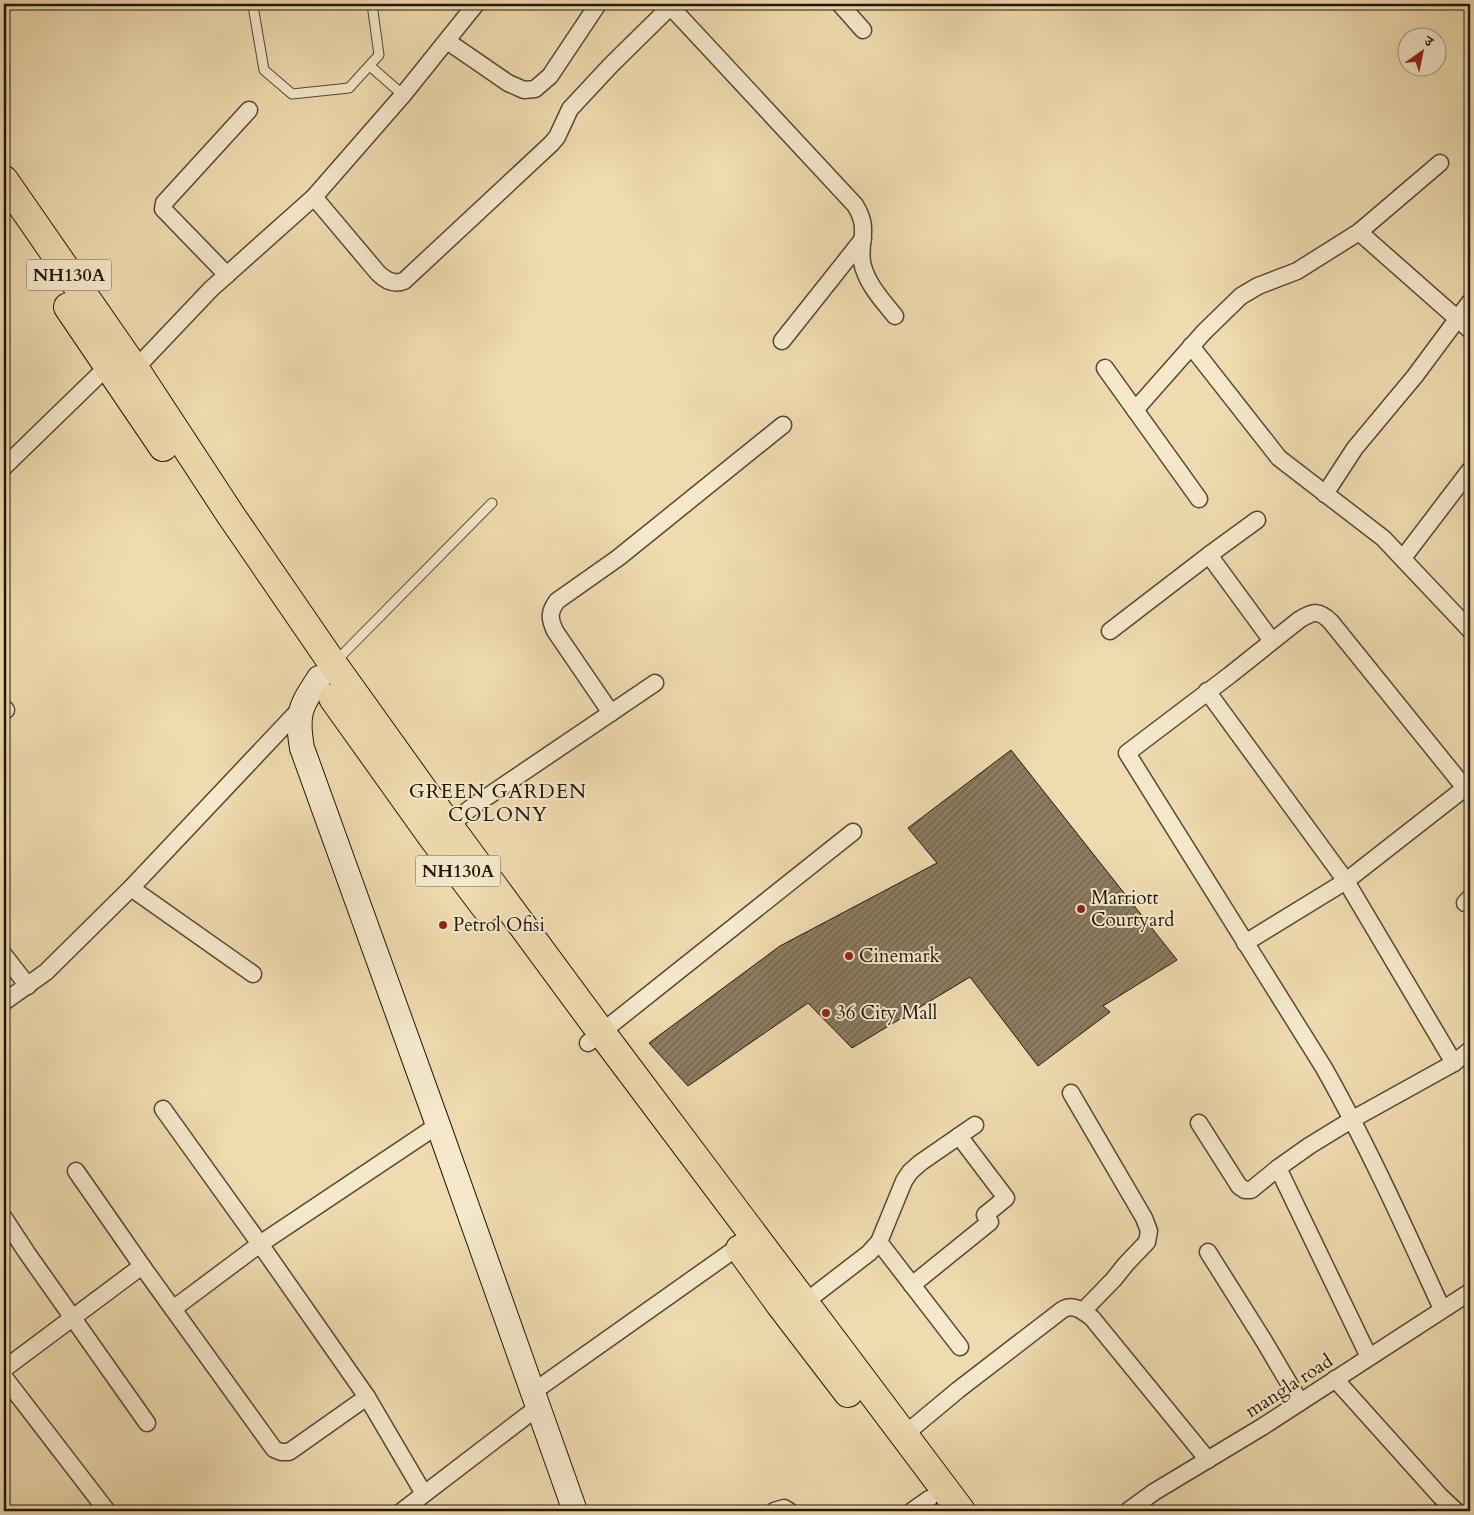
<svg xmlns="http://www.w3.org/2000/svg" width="1474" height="1515" font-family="Cardo,'Noto Serif Devanagari',serif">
  <defs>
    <pattern id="building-hatch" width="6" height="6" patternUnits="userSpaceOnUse" patternTransform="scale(1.25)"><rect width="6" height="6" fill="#8c7d61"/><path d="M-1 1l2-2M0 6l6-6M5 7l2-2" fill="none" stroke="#72654e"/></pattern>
  </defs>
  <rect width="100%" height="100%" fill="#efdbaf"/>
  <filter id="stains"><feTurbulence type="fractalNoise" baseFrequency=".004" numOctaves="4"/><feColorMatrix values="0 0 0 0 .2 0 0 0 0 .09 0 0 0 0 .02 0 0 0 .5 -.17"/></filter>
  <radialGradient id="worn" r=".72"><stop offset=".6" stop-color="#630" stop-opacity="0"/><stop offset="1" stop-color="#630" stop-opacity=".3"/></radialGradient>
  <!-- building -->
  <path fill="url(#building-hatch)" stroke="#20170d" d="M 1011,750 L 1177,960 L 1103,1006 L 1110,1012 L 1038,1066 L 970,977 L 852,1048 L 808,1003 L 688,1086 L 649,1043 L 780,946 L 937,863 L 908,828 Z"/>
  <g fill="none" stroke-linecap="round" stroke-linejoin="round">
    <defs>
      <g id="lane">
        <path d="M 254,4 L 253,6 L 264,70 L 292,94 L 349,88 L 379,55 L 372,4"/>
        <path d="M 370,66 L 403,95"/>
        <path d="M 336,661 L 492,503"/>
      </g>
      <g id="street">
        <path d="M 840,4 L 863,30"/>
        <path d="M 670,6 L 855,205 C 870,229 859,238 862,262 C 866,283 882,300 895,316"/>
        <path d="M 447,41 L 508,83 L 524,90 L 535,89 L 550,76 L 598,4"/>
        <path d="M 314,197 L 378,273 C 385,280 394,285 404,281 L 551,144 L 557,137 L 570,109 L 611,65 L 673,4"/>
        <path d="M 1359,232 L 1470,330"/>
        <path d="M 227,275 L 163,209 L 164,203 L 249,110"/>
        <path d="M 782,341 L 863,239"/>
        <path d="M 1191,346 L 1279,458 L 1383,538 L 1470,630"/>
        <path d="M 1105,368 L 1199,499"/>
        <path d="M 135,369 L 211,289 L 314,197 L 403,95 L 476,4"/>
        <path d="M 1135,410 L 1204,332 L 1241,296 L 1258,286 L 1297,271 L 1359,232 L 1440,163"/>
        <path d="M 4,467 L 108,366"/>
        <path d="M 1325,494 L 1355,448 L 1415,376 L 1470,302"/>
        <path d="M 1209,555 L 1272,641"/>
        <path d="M 1403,558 L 1470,470"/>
        <path d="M 1110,631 L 1209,555 L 1257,520"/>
        <path d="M 1207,691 L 1346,881 L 1454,1063"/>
        <path d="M 4,708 L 6,710"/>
        <path d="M 611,713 L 555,631 C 549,618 549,612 557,601 L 618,558 L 783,425"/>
        <path d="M 449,826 L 472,807 L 655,683"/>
        <path d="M 131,888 L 253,974"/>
        <path d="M 1465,903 L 1470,898"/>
        <path d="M 1245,943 L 1346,881 L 1470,784"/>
        <path d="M 4,955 L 28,986"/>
        <path d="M 4,1002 L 46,972 L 131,888 L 300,709"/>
        <path d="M 588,1043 L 853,832"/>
        <path d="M 1071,1093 L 1144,1218 L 1149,1231 L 1147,1242 L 1126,1264 L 1114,1279 L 1083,1311"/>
        <path d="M 163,1109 L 260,1244 L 367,1397 L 424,1494"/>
        <path d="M 1199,1123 L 1239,1186 L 1245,1190 L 1251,1190 L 1278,1168 L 1309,1146 L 1353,1119 L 1454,1063 L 1470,1050"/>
        <path d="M 1278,1168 L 1369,1357"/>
        <path d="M 76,1171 L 142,1266 L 274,1449 L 281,1452 L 289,1452 L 367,1397"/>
        <path d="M 4,1218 L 27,1253 L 147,1423"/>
        <path d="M 879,1242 L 960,1347"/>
        <path d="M 1208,1252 L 1264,1341 L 1300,1402"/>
        <path d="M 912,1285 L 990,1222 L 985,1215 L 1006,1198 L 959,1136"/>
        <path d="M 804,1303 L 869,1253 L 879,1242 L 904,1181 L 910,1172 L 920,1163 L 975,1125"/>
        <path d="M 173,1309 L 260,1244 L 438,1125"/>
        <path d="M 1442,1309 C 1405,1228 1368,1146 1324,1068 L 1127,753 L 1230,675 L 1299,620 C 1314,611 1319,610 1331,622 L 1465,788"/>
        <path d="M 4,1369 L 142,1266"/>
        <path d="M 4,1377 L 107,1511"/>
        <path d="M 1335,1379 L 1440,1496 L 1456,1511"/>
        <path d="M 533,1392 L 738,1247"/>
        <path d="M 904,1435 L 958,1390 L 1062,1310 C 1073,1303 1083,1311 1092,1318 L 1208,1460"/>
        <path d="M 402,1511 L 538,1407"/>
        <path d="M 774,1511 L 784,1508 L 789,1511"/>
        <path d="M 912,1511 L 929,1499"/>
        <path d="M 1128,1511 L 1154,1492 L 1262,1427 L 1470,1292"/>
      </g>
      <path id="secondary" d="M 319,678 C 300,707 296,714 302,748 L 438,1125 L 575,1511"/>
      <g id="highway">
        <path d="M 4,180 L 135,369 L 230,514 L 333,664 L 449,826 L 601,1032 L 961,1511"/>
        <path d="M 68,307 L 163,447"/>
        <path d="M 333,698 L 433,838 L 486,908"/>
        <path d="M 740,1249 L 779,1303 L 848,1393"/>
      </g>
    </defs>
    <!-- lane casing -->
    <use href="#lane" stroke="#544836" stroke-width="11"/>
    <!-- street casing -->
    <use href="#street" stroke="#544836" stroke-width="19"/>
    <!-- secondary casing -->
    <use href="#secondary" stroke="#20170d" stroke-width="26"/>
    <!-- highway casing -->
    <use href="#highway" stroke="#20170d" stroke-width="30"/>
    <!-- lane -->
    <use href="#lane" stroke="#f5e8cb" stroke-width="9"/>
    <!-- street -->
    <use href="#street" stroke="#f5e8cb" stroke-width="16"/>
    <!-- secondary -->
    <use href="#secondary" stroke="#f5e8cb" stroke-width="24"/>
    <!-- highway -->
    <use href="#highway" stroke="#efdbaf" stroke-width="28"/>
  </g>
  <!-- markers -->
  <g fill="#8f2418" stroke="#f5e8cb" stroke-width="2">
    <circle cx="1081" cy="909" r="5"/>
    <circle cx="443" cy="925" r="5"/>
    <circle cx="849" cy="956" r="5"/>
    <circle cx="826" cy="1013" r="5"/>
  </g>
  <g text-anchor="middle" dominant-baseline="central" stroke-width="4" stroke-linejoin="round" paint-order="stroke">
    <!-- shield labels -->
    <g fill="#f5e8cb" stroke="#605646" stroke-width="1">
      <rect x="26.5" y="259.5" width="85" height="31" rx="4"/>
      <rect x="415.5" y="855.5" width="85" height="31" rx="4"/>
    </g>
    <g font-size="18" font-weight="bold" fill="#20170d">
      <text x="69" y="275">NH130A</text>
      <text x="458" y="871">NH130A</text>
    </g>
    <!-- poi labels -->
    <g font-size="19" fill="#20170d" stroke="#f5e8cb" text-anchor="start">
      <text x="1091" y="898">Marriott<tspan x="1091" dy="22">Courtyard</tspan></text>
      <text x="453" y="925">Petrol Ofisi</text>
      <text x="859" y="956">Cinemark</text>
      <text x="836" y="1013">36 City Mall</text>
    </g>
    <!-- street labels -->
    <g font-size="19" fill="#20170d" stroke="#f5e8cb">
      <text transform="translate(1289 1386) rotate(-33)">mangla road</text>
    </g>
    <!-- neighbourhood labels -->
    <g font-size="20" letter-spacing="1" fill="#20170d" stroke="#f5e8cb">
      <text x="498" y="791">GREEN GARDEN<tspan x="498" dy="23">COLONY</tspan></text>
    </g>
  </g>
  <!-- margin -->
  <rect width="1474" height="1515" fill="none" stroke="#efdbaf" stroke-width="20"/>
  <rect x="5" y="5" width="1464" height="1505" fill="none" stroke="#20170d" stroke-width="2.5"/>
  <rect x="10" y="10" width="1454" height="1495" fill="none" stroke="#20170d"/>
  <!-- north arrow -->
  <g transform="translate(1422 52) rotate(33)"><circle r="24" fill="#f5e8cb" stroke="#a0947f"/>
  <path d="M0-4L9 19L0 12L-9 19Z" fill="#8f2418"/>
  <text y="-8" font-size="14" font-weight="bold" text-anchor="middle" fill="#20170d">उ</text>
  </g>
  <rect width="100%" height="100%" filter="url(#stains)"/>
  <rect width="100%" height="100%" fill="url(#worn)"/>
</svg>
